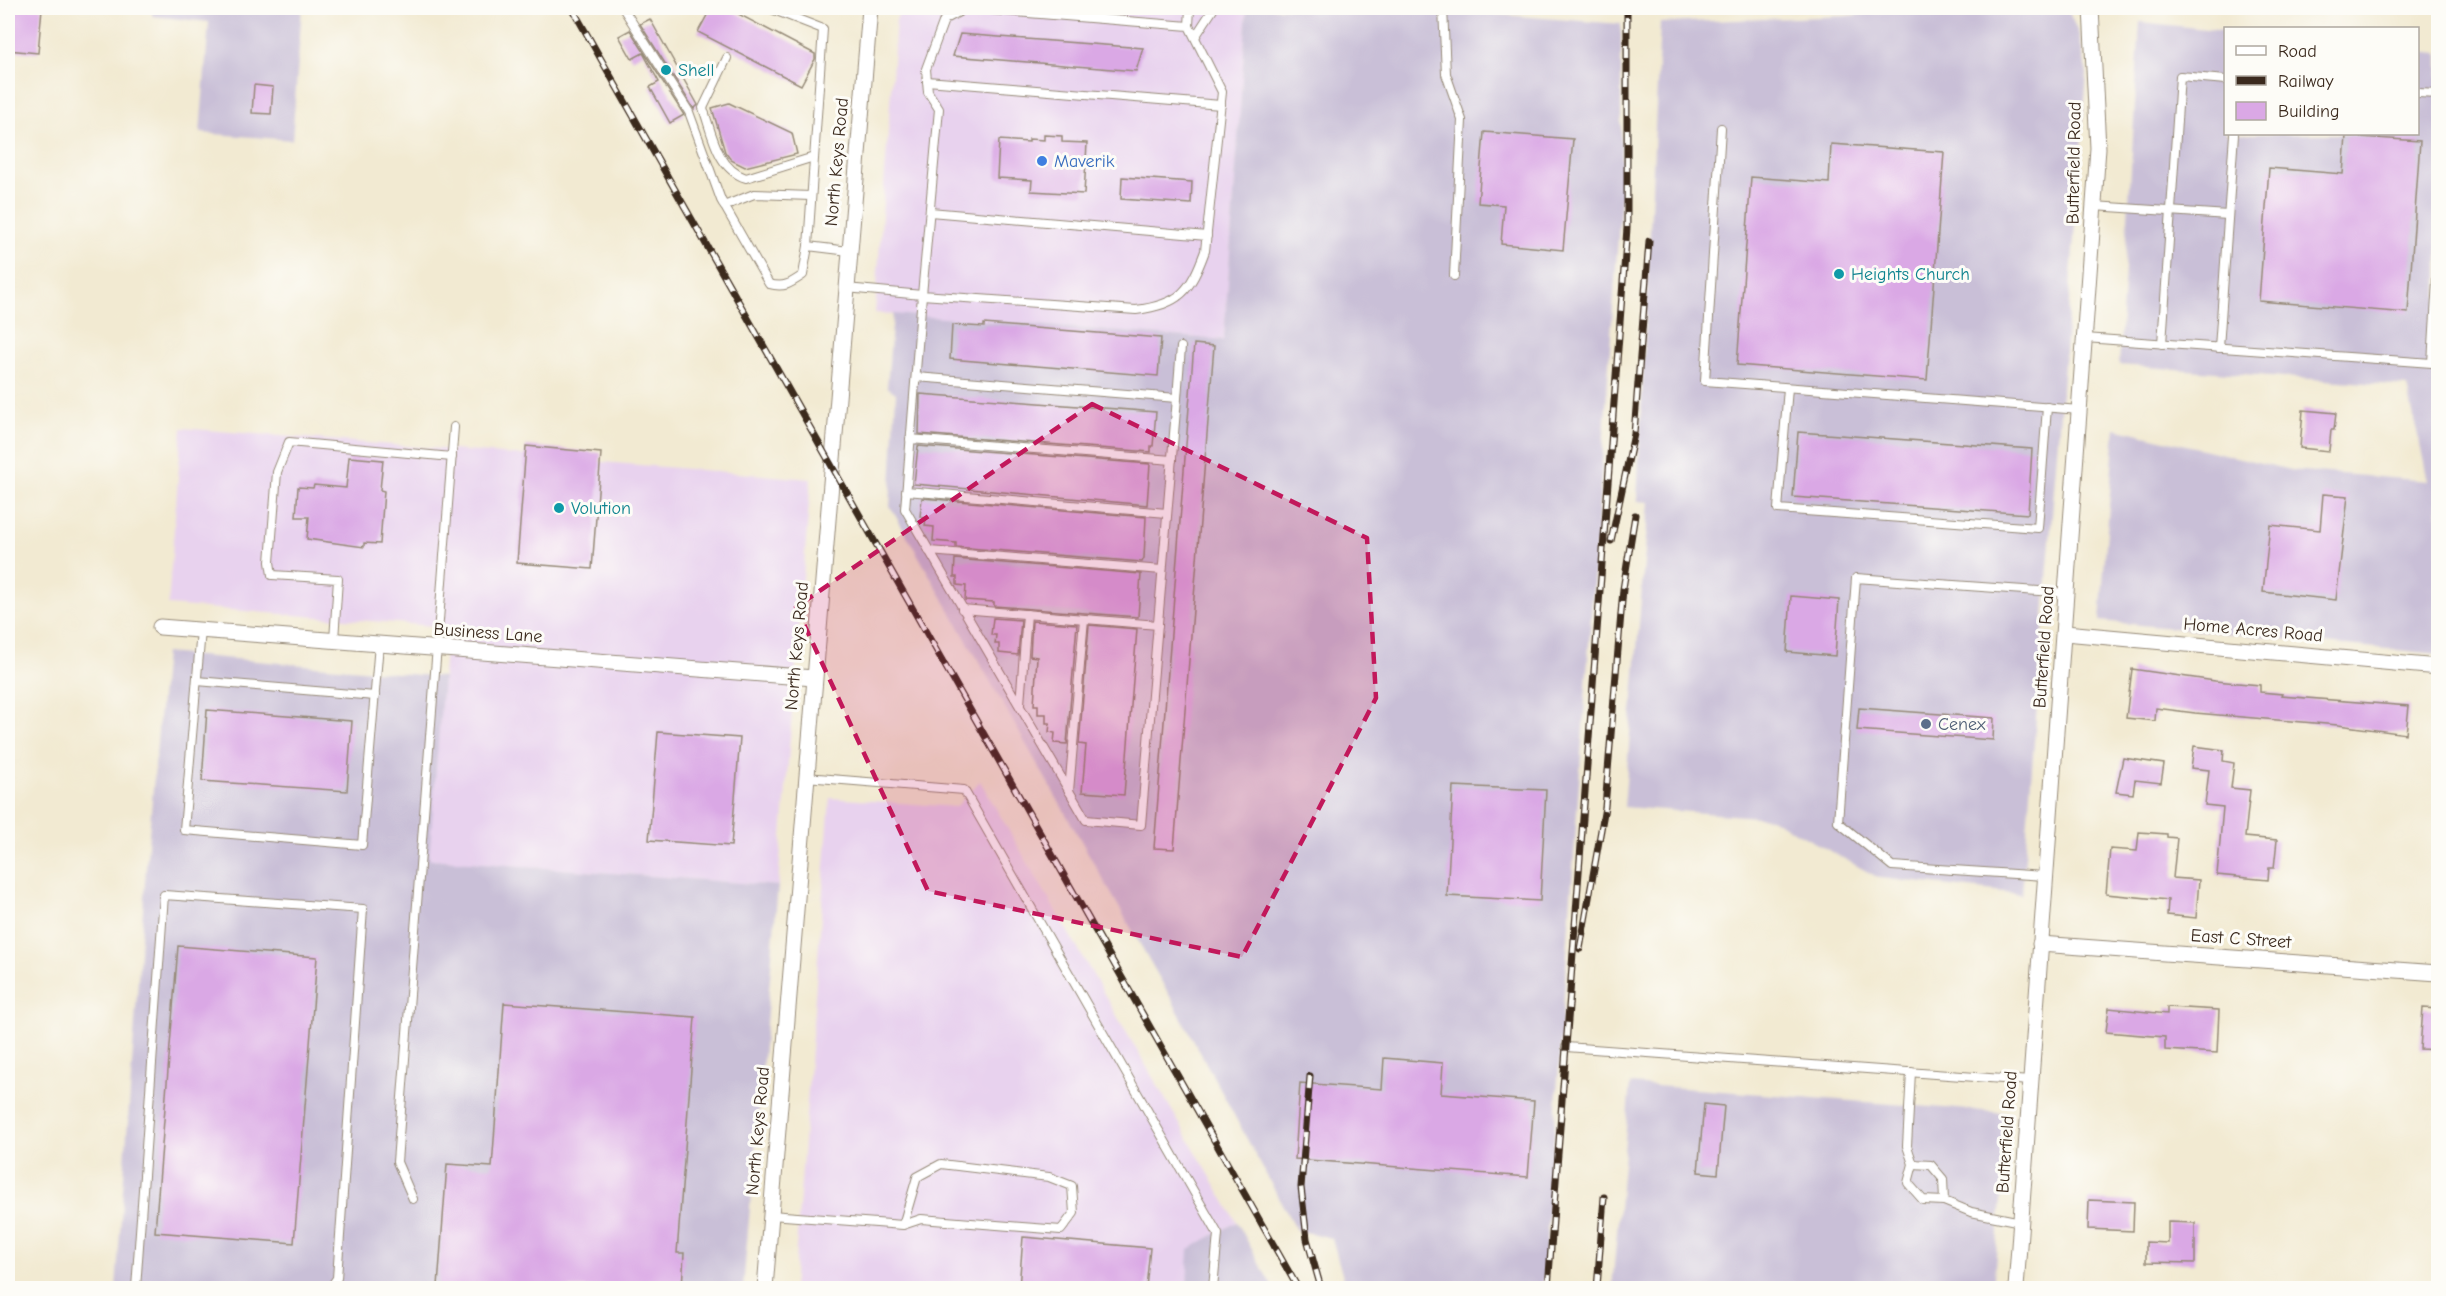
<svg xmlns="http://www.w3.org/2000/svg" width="2446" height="1296" font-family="'Comic Neue',sans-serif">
  <rect width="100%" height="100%" fill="#fdfcf7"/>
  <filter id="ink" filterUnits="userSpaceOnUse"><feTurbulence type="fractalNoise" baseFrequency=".0167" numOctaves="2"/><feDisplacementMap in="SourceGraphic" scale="12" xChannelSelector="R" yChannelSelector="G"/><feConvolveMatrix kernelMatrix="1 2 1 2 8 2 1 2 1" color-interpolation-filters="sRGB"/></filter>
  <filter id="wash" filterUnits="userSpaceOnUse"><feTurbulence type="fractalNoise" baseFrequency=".008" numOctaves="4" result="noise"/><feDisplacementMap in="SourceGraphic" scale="24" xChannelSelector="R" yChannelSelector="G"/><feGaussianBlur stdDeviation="1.35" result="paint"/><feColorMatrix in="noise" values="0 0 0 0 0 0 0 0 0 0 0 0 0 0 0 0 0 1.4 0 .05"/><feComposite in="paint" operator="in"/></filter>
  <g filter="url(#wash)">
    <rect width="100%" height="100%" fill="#f2ead2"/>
    <!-- built -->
    <g fill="#e8d2ee">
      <path d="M 901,8 L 1247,8 L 1224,340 L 875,313 L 896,20 Z"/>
      <path d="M 182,428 L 811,479 L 778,886 L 428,859 L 447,627 L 168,605 Z"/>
      <path d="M 980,781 L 1237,1222 L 1190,1249 L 1187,1288 L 793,1288 L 830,798 L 956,807 Z"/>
    </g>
    <!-- industrial -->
    <g fill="#c9bfd7">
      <path d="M 153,8 L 302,8 L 292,140 L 200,133 L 209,22 L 152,16 Z"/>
      <path d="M 1247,8 L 1413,8 L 1621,24 L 1621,196 L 1543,1288 L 1346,1288 L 1332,1238 L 1296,1230 L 1172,1000 L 890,506 L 896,393 L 887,387 L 893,314 L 1224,340 Z"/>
      <path d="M 1919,8 L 2067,8 L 2079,35 L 2087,74 L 2022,894 L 1879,878 L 1770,818 L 1624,807 L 1649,502 L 1637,501 L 1660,23 L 1846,16 Z"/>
      <path d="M 2140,22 L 2225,31 L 2226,134 L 2418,134 L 2418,51 L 2438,53 L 2438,654 L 2100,621 L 2115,428 L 2290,470 L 2428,481 L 2407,386 L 2119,365 Z"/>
      <path d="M 165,653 L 443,677 L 429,859 L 778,886 L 743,1288 L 116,1288 L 146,868 Z"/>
      <path d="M 1630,1084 L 2009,1113 L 1993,1288 L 1612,1288 Z"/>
      <path d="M 1237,1222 L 1273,1288 L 1187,1288 L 1189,1249 Z"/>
    </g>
    <g id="blocks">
      <!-- building -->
      <g fill="#daa8e5">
        <path d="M 8,8 L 42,8 L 38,53 L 8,50 Z"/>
        <path d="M 711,8 L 727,8 L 815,54 L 815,59 L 801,85 L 698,32 Z"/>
        <path d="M 650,19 L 698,105 L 694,109 L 640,24 Z"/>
        <path d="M 630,30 L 684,115 L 670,123 L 650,87 L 659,82 L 643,53 L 632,59 L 619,36 Z"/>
        <path d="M 960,34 L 1143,48 L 1136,71 L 953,56 Z"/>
        <path d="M 254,85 L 273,87 L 271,114 L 252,113 Z"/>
        <path d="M 729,103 L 792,133 L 797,154 L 745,167 L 731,160 L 725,152 L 712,108 Z"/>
        <path d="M 1484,132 L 1573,139 L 1563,250 L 1501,244 L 1504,205 L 1478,203 Z"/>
        <path d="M 1044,135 L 1062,136 L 1062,142 L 1087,143 L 1084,194 L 1031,191 L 1032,180 L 997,178 L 999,140 L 1029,142 L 1029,139 L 1044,140 Z"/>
        <path d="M 2346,136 L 2420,141 L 2408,313 L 2259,301 L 2269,168 L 2343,174 Z"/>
        <path d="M 1831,144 L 1944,152 L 1927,380 L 1737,365 L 1751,177 L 1829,183 Z"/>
        <path d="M 1122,177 L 1192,182 L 1191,204 L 1121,199 Z"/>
        <path d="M 984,324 L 1161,338 L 1158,376 L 950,359 L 952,325 L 984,327 Z"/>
        <path d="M 1194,344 L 1214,346 L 1174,849 L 1154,848 Z"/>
        <path d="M 920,394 L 1156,412 L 1153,446 L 1151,446 L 1151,452 L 919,434 Z"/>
        <path d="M 2303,410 L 2336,413 L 2334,430 L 2331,430 L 2329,451 L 2300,448 Z"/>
        <path d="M 1798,432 L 2032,449 L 2028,514 L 1793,497 Z"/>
        <path d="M 526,446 L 601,453 L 592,569 L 517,563 Z"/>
        <path d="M 918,446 L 1150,464 L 1147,505 L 914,484 Z"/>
        <path d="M 349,457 L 383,460 L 380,490 L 384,491 L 380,544 L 364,543 L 364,547 L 307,539 L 309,517 L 296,517 L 298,487 L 313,488 L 314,485 L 346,488 Z"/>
        <path d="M 2323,494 L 2348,496 L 2336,600 L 2263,592 L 2270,525 L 2320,530 Z"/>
        <path d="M 922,498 L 1146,517 L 1144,558 L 1142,562 L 956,547 L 956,543 L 933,541 L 934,527 L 925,526 L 926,518 L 920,517 Z"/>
        <path d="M 955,559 L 1141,574 L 1138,617 L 994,606 L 994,602 L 965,600 L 966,586 L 957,585 L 957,577 L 954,577 Z"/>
        <path d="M 1791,596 L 1839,600 L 1835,656 L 1787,652 Z"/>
        <path d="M 993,618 L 1021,620 L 1018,655 L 999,653 L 999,644 L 995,644 L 996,635 L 991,635 Z"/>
        <path d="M 1032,621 L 1077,624 L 1067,744 L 1054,743 L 1055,733 L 1049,732 L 1050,723 L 1046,723 L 1046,714 L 1038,714 L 1038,705 L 1034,705 L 1037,657 L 1030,656 Z"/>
        <path d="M 1089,625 L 1137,629 L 1124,795 L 1082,792 L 1086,745 L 1079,744 Z"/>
        <path d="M 2132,669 L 2215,681 L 2260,685 L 2260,692 L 2282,694 L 2281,696 L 2409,706 L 2406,734 L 2338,725 L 2195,713 L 2156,708 L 2155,721 L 2126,718 Z"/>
        <path d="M 1859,708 L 1994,718 L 1993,740 L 1857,730 Z"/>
        <path d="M 207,710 L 352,721 L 347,791 L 202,781 Z"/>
        <path d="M 658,732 L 740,738 L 731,846 L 649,840 Z"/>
        <path d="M 2194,746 L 2224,750 L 2223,761 L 2234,763 L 2231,788 L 2250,790 L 2245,837 L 2277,840 L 2274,868 L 2269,868 L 2268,880 L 2217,875 L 2223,807 L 2205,805 L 2209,770 L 2191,768 Z"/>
        <path d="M 2123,758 L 2164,764 L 2161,783 L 2135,780 L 2133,794 L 2116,792 Z"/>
        <path d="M 1453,786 L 1546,790 L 1540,901 L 1447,896 Z"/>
        <path d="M 2139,832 L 2167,834 L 2167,837 L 2177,838 L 2173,878 L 2199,880 L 2196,918 L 2167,915 L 2168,900 L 2106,894 L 2110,849 L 2137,851 Z"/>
        <path d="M 178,946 L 317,957 L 294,1243 L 155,1232 Z"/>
        <path d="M 504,1003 L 695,1017 L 677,1253 L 684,1253 L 682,1288 L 477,1288 L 438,1286 L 447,1164 L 492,1167 Z"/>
        <path d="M 2167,1007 L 2219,1010 L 2217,1053 L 2165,1050 L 2165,1037 L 2106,1032 L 2109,1008 L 2167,1014 Z"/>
        <path d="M 2423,1008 L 2439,1009 L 2439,1050 L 2420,1049 Z"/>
        <path d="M 1384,1058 L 1443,1063 L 1441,1094 L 1534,1101 L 1528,1177 L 1295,1159 L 1300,1083 L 1382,1089 Z"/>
        <path d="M 1704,1104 L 1724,1106 L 1718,1174 L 1698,1172 Z"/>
        <path d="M 2089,1200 L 2134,1202 L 2133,1231 L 2088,1229 Z"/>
        <path d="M 2168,1222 L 2195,1223 L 2195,1263 L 2146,1262 L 2146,1242 L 2168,1243 Z"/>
        <path d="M 1023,1237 L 1150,1248 L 1146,1288 L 1019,1288 Z"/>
      </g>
    </g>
  </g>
  <g filter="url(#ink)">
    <use href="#blocks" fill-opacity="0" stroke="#968a78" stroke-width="1.5"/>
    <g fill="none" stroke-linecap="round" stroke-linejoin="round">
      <defs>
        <g id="lane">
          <path d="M 623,8 L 689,112 L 721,200 L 769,284 C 784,288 790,284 803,275 L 808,246 L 823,29 L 769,8"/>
          <path d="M 966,8 L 1189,26 L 1222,92 L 1205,251 C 1190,292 1180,304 1136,310 L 922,295 L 939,109 L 928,92 L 926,69 L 944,20 Z"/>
          <path d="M 1443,8 L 1446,74 L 1462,120 L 1454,276"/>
          <path d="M 1189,26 L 1190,8"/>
          <path d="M 1195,37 L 1214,8"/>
          <path d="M 727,58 L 703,108 C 712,133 717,169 746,178 L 814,157"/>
          <path d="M 927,81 L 1221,105"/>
          <path d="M 2418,93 L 2438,94"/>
          <path d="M 1721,128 L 1705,381 L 2080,410"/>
          <path d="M 724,206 L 754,194 L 811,196"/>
          <path d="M 2094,206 L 2228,215"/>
          <path d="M 930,212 L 1207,236"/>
          <path d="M 808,246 L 849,251"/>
          <path d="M 846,288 L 922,295 L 905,509 L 1086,820 L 1141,825 L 1177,398 L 916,377"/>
          <path d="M 2085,338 L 2432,363 L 2438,264"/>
          <path d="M 2162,344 L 2180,76 L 2226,80"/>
          <path d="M 2219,348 L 2234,134"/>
          <path d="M 1788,388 L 1778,509 L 2038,528 L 2047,407"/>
          <path d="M 1177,398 L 1181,347"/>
          <path d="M 910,439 L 1172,460"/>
          <path d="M 906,491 L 1167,513"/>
          <path d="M 929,551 L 1162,570"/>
          <path d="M 962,609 L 1158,625"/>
          <path d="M 201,630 L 184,830 L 362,845 L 379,644"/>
          <path d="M 334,640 L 338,579 L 272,575 L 270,562 L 277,472 L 289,442 L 452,457"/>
          <path d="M 197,681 L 375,696"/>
          <path d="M 1020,704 L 1027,614"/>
          <path d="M 806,777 L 964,790 L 1218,1234 L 1213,1288"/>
          <path d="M 1069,791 L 1084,619"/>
          <path d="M 2045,876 L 1892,866 L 1838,822 L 1856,578 L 2067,593"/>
          <path d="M 1566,1047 L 2030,1081"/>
          <path d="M 1911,1072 L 1907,1146 L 1913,1164 L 1908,1183 L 1923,1200 L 1944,1201 L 1971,1212 L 2021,1222"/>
          <path d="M 1913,1164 L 1931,1165 L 1943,1179 L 1944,1201"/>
          <path d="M 413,1199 L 397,1162 L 454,427"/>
          <path d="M 771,1215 L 903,1225 L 921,1219 L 1061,1230 L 1074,1213 L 1072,1186 L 1049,1177 L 941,1164 L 917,1177 L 903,1225"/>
          <path d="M 136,1288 L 164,895 L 363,909 L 337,1278 L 330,1288"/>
        </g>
        <g id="street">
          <path d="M 160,627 L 814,678"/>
          <path d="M 2065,633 L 2438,667"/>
          <path d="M 2040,944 L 2438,973"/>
          <path d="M 765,1288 L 870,8"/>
          <path d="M 2016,1288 L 2098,148 L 2091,8"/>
        </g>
      </defs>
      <!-- lane casing -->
      <use href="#lane" stroke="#968a78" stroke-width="10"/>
      <!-- street casing -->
      <use href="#street" stroke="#968a78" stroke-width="17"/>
      <!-- lane -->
      <use href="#lane" stroke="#fff" stroke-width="8"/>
      <!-- street -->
      <use href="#street" stroke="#fff" stroke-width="15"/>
      <defs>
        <g id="rail">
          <path d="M 572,8 L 1298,1288"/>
          <path d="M 1611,541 L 1634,434 L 1649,241"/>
          <path d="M 1580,949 L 1605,807 L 1623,589 L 1635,515"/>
          <path d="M 1310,1076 L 1301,1187 L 1307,1239 L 1321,1288"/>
          <path d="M 1548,1288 L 1627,228 L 1627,8"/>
          <path d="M 1597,1288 L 1604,1197"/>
        </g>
      </defs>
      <!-- rail casing -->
      <use href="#rail" stroke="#3b2a1e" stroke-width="7"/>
      <!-- rail -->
      <use href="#rail" stroke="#fdfcf7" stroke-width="4.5" stroke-dasharray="14" stroke-linecap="butt"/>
    </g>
  </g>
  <!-- marked area -->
  <path fill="#c2185b" fill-opacity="0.2" stroke="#c2185b" stroke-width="4.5" stroke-dasharray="12 8" stroke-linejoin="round" d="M 1092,404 L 1367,538 L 1376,698 L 1242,957 L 928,891 L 796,607 Z"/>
  <!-- markers -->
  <g fill="#0f9aa8" stroke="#fdfcf7" stroke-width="2">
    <circle cx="666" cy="70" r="6"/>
    <circle cx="1839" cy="274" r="6"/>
    <circle cx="559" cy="508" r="6"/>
  </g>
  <circle fill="#3f7fe0" stroke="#fdfcf7" stroke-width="2" cx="1042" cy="161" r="6"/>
  <circle fill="#5c6f8a" stroke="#fdfcf7" stroke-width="2" cx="1926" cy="724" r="6"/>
  <g text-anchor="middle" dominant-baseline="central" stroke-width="6" stroke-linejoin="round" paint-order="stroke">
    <!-- culture labels -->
    <g font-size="18" fill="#0d838f" stroke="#fdfcf7" text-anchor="start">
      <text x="678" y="70">Shell</text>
      <text x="1851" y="274">Heights Church</text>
      <text x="571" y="508">Volution</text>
    </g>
    <!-- shop labels -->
    <g font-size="18" fill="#366cbe" stroke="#fdfcf7" text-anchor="start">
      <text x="1054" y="161">Maverik</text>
    </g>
    <!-- street labels -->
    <g font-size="18" fill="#3b2a1e" stroke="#fdfcf7">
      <text transform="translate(837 162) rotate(-85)">North Keys Road</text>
      <text transform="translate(2074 163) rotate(-89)">Butterfield Road</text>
      <text transform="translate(2253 630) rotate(5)">Home Acres Road</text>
      <text transform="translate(488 633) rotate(4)">Business Lane</text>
      <text transform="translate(797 646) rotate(-85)">North Keys Road</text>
      <text transform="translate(2044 647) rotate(-86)">Butterfield Road</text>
      <text transform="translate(2241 939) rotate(4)">East C Street</text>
      <text transform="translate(758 1131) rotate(-85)">North Keys Road</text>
      <text transform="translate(2007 1132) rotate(-86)">Butterfield Road</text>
    </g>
    <!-- service labels -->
    <g font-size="18" fill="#4e5e75" stroke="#fdfcf7" text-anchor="start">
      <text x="1938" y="724">Cenex</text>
    </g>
  </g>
  <!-- margin -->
  <rect width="2446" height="1296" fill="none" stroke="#fdfcf7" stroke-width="30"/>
  <!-- legend -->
  <rect x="2224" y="27" width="195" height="108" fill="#fdfcf7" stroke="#afa8a0" stroke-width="1.5"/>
  <rect x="2236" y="46" width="30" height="9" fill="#ffffff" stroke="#afa8a0" stroke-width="1.5"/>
  <text x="2278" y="57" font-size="18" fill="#3b2a1e">Road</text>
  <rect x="2236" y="76" width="30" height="9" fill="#3b2a1e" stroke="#afa8a0" stroke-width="1.5"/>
  <text x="2278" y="87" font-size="18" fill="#3b2a1e">Railway</text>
  <rect x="2236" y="102" width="30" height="18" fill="#daa8e5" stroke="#afa8a0" stroke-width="1.5"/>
  <text x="2278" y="117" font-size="18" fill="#3b2a1e">Building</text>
</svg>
